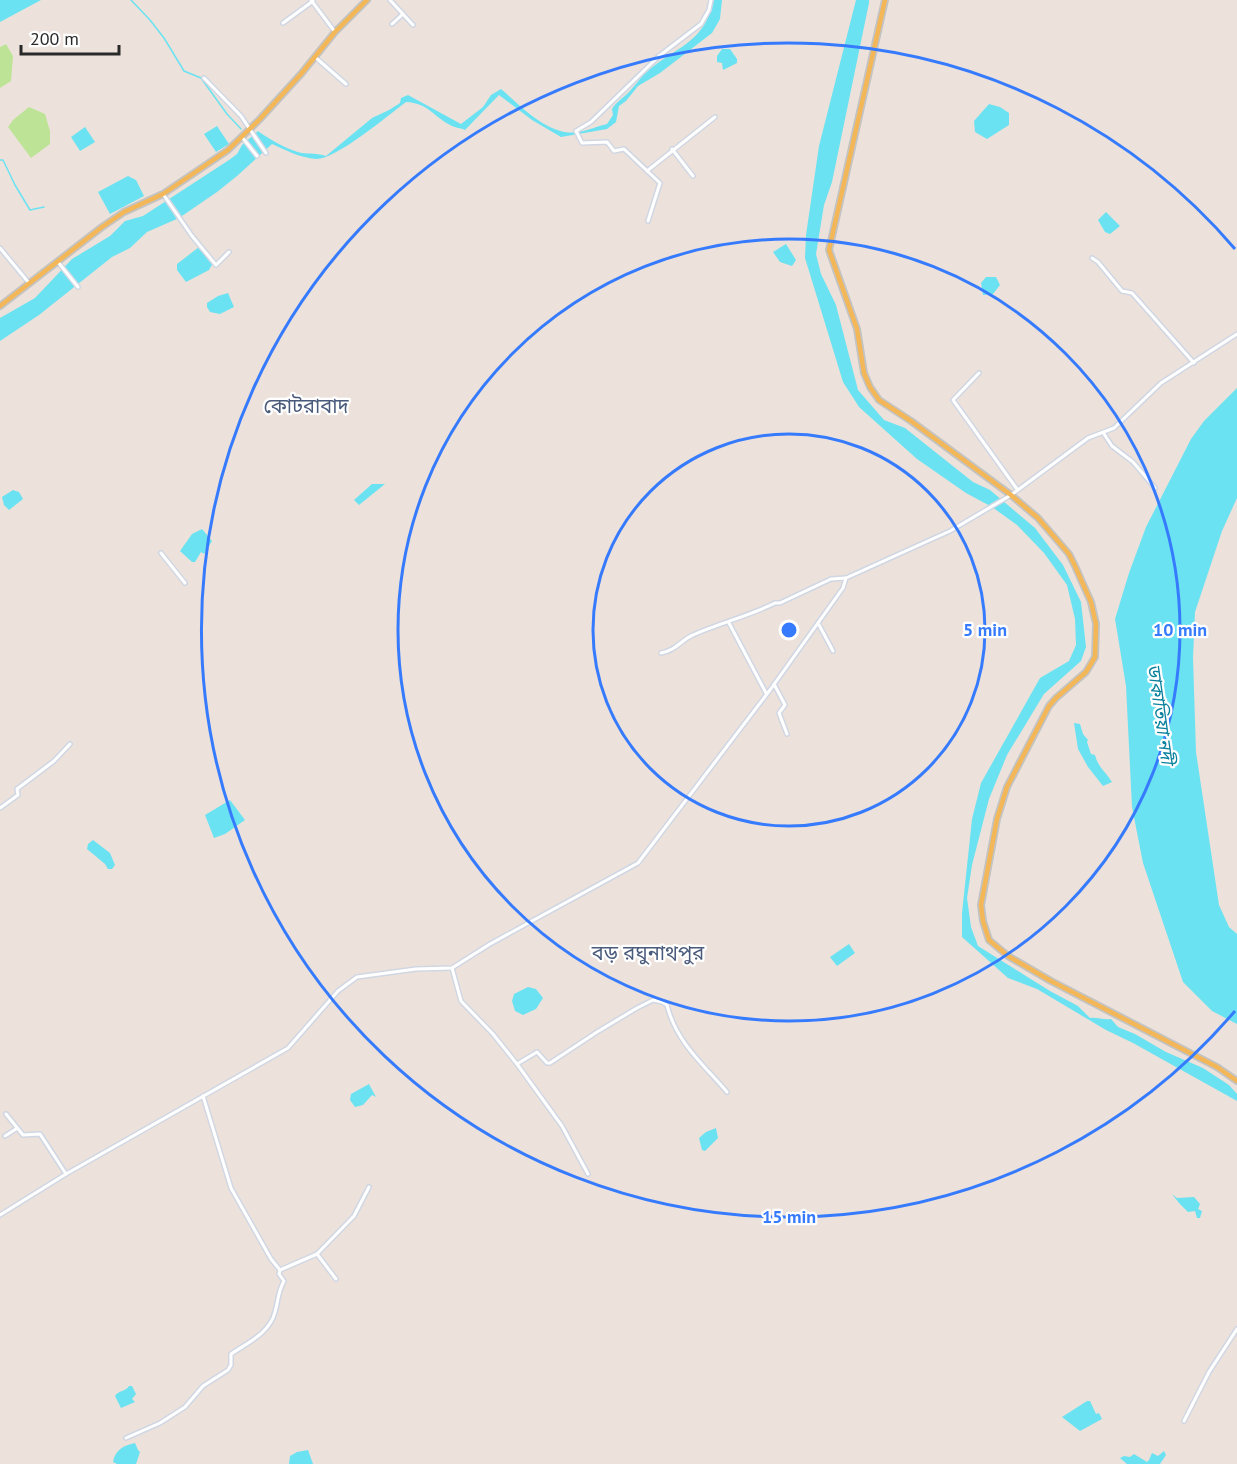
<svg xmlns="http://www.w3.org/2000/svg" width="1237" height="1464" font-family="'PT Sans','Noto Sans Bengali',sans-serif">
  <rect width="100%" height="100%" fill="#ece2db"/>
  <!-- green -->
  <g fill="#bde496">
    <path d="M 6,44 L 13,56 L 11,81 L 0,88 L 0,47 Z"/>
    <path d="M 29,107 L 45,114 L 50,131 L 50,144 L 31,158 L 8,127 L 13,120 Z"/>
  </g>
  <!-- water -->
  <g fill="#6be2f1">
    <path d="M 0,0 L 41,0 L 0,22 Z"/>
    <path d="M 714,0 L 722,0 L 720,19 L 712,33 L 660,73 L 638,86 L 626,101 L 619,106 L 616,122 L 607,129 L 561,137 L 532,120 L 499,95 L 465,130 C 461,128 455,128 450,125 C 433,116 428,103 406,102 C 387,116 337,159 316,159 C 301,158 285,150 272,144 L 237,176 L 217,192 L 179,218 L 147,232 L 130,248 L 112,257 L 39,315 L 0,341 L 0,318 L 35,298 L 72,259 L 110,236 L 125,221 L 143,216 L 229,160 L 237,154 L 242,145 L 258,131 C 267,138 290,151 302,153 C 310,154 317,153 326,156 L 372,118 L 389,110 L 400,103 L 401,98 L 408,95 L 461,124 L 483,107 L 491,95 L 501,89 C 522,107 549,137 579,132 C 589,130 598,126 607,124 L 613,115 L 612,109 C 616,102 622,99 628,93 C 636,85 641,76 650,69 C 680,45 704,42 714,0 Z"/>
    <path d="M 856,0 L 869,0 L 869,3 L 832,182 L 824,205 L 816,254 L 821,274 L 836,305 L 858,390 L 884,420 L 905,428 L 973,482 L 990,490 L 1035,528 L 1063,565 L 1081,602 L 1086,647 L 1081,661 L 1044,694 L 1007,755 L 989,799 L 972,865 L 967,898 L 971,927 L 978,946 L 1050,991 L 1078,1006 L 1090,1018 C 1097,1017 1103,1020 1111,1019 L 1118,1027 L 1135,1034 L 1166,1052 L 1203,1068 L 1229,1085 L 1237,1094 L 1237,1101 L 1133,1043 L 1106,1030 L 1037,989 L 1008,978 L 962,937 L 962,913 L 972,819 L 981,783 L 1040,678 L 1069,661 L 1076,645 L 1075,619 L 1067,585 L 1044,553 L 1017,525 L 992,507 L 966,493 L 917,459 L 859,407 L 843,382 L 805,258 L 806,235 L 819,146 Z"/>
    <path d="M 722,49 L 730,49 L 737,59 L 737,63 L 723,70 L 722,63 L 717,62 L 717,56 Z"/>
    <path d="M 989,104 L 1000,107 L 1009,113 L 1009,125 L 987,139 L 975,132 L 974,121 Z"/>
    <path d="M 217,126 L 229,144 L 216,152 L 204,134 Z"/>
    <path d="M 85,127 L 95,142 L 80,151 L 71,137 Z"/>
    <path d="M 128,176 L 136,180 L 144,196 L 110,214 L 98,192 Z"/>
    <path d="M 1106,212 L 1120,226 L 1110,234 L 1105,232 L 1098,220 Z"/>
    <path d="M 786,244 L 796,260 L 792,266 L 780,262 L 773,252 Z"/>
    <path d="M 199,247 L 213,263 L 209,270 L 186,282 L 177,270 L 177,264 Z"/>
    <path d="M 986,277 L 996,277 L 1000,285 L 993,294 L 983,295 L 981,283 Z"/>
    <path d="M 228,293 L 234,307 L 220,314 L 210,312 L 207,307 L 207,303 L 218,296 Z"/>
    <path d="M 1237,388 L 1237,498 L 1222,531 L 1195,612 L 1193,658 L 1196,752 L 1219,905 L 1229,927 L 1237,934 L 1237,1024 L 1212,1011 L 1183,982 L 1143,863 L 1132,807 L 1126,686 L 1115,619 L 1129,573 L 1146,527 L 1191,439 L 1204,421 Z"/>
    <path d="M 372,484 L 385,484 L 359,505 L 354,500 Z"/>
    <path d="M 13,490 L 19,492 L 23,499 L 9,510 L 4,505 L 2,497 Z"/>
    <path d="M 202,529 L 212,541 L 204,554 L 201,552 L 195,562 L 192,562 L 180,551 L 192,534 Z"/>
    <path d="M 1074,723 L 1080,724 L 1083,734 L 1088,740 L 1087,742 L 1091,754 L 1095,755 C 1098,767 1105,771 1112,782 L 1103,786 L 1088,767 L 1078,749 Z"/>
    <path d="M 230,800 L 245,820 L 225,834 L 214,838 L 205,815 Z"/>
    <path d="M 93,840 L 110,853 L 115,865 L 112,869 L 108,869 L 105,864 L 87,849 L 88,844 Z"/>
    <path d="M 849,944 L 855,953 L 837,966 L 830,957 Z"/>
    <path d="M 528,987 L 536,989 L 543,998 L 536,1009 L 523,1015 L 515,1011 L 512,1001 L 514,994 Z"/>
    <path d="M 369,1084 L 376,1097 L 372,1095 L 363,1105 L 355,1107 L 350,1100 L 351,1094 Z"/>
    <path d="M 716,1128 L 718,1138 L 705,1151 L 702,1150 L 699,1138 L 706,1132 Z"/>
    <path d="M 1172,1194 L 1177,1198 L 1194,1197 L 1200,1204 L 1198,1209 L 1202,1211 L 1200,1218 L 1197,1218 L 1195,1211 L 1188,1212 L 1179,1203 Z"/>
    <path d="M 129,1386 L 132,1386 L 136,1394 L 132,1399 L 135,1402 L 121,1408 L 115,1396 C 119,1390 125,1392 129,1386 Z"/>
    <path d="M 1087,1401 L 1090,1401 L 1096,1414 L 1099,1413 L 1102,1419 L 1080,1431 L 1062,1417 Z"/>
    <path d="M 135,1443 L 138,1450 L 140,1452 L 136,1464 L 117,1464 L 113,1462 C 115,1450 124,1445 135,1443 Z"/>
    <path d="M 308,1450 L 313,1464 L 289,1464 L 290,1456 L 297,1452 Z"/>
    <path d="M 1164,1451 L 1166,1455 L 1160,1464 L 1127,1464 L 1120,1458 L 1124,1456 L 1130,1457 L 1134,1454 L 1147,1462 L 1149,1460 L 1152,1453 L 1158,1456 Z"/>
  </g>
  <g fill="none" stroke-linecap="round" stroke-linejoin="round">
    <!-- stream -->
    <g stroke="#6be2f1" stroke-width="1.5">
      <path d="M 131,0 L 150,20 L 164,38 L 184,71 L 201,78 L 227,114 L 241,129"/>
      <path d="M 0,160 L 3,160 L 15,185 L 30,210 L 44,207"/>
    </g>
    <defs>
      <g id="minor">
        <path d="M 311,0 L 335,32"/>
        <path d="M 390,0 L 413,25"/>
        <path d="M 283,23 L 313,1"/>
        <path d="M 392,24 L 403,14"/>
        <path d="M 315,57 L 346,84"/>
        <path d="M 204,78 L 241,116 L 266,153"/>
        <path d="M 242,137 L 257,156"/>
        <path d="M 672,149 L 693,176"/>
        <path d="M 647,171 L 715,117"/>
        <path d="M 163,194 L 192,236 L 216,265 L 229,252"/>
        <path d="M 648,221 L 660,183 L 624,149 L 614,151 L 607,142 L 582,143 L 576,131 L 591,122 L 659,56 L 701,24 L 709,10 L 711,0"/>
        <path d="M 0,248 L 29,283"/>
        <path d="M 1092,258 L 1098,262 L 1122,291 L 1132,293 L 1194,363"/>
        <path d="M 58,262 L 78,287"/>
        <path d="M 979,373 L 953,400 L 1017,489"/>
        <path d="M 1104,434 L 1112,446 L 1133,462 L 1155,488"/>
        <path d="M 161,553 L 185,583"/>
        <path d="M 729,623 L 766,693"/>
        <path d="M 818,623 L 833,651"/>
        <path d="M 661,653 C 677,650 681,640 693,635 C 720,623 749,616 775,603 L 780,603 L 831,579 L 846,578 L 950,531 L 1011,495 L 1088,438 L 1114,428 L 1161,383 L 1237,334"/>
        <path d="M 774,684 L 785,705 L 779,713 L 787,734"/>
        <path d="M 0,808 L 18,795 L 17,789 L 54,761 L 70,744"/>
        <path d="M 452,968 L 461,1001 L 493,1034 L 517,1064"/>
        <path d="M 6,1114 L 23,1135 L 40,1134 L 66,1174"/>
        <path d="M 5,1136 L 16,1129"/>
        <path d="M 588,1174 L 562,1126 L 517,1064 L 537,1052 L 547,1063 L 550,1063 L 597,1032 L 637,1008 L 653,1000 L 662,1002 L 667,1005 C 676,1042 703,1064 727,1092"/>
        <path d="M 0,1215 L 66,1174 L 288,1048 L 338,991 L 357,977 L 416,969 L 452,968 L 490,944 L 638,863 L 770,690 L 843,588 L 846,578"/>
        <path d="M 317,1254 L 336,1279"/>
        <path d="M 280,1270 L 317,1254 L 354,1216 L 369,1187"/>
        <path d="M 1184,1421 L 1209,1372 L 1237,1329"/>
        <path d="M 126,1438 L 160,1423 L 185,1407 L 203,1386 L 228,1370 L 231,1365 L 231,1354 C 247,1343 270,1333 275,1312 C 279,1299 277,1294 284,1281 L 279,1274 L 280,1270 L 271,1259 L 231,1188 L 203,1096"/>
      </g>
      <g id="major">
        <path d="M 885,0 L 829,250 L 857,329 L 864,373 L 870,387 L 879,400 L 911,421 L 1011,495 L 1038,518 L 1069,554 L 1075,566 L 1091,602 L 1096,624 L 1095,657 L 1086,672 L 1056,698 L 1049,706 L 1007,787 L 997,819 L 981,905 L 983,921 L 989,940 L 1008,956 L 1051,981 L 1217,1067 L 1237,1081"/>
        <path d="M 0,306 L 102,227 L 124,212 L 163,194 L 228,150 L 259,120 L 301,74 L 335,32 L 367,0"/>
      </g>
    </defs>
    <!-- minor casing -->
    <use href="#minor" stroke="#d0d7e3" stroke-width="6"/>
    <!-- major casing -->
    <use href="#major" stroke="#c3c3c3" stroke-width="8"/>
    <!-- minor -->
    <use href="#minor" stroke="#fff" stroke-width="3"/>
    <!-- major -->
    <use href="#major" stroke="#f4b758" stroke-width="4.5"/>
  </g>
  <!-- distance rings -->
  <g fill="none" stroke="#367bfe" stroke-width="3">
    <circle cx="789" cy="630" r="196"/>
    <circle cx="789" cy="630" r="391"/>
    <path d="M1235 1011A587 587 0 1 1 1235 249"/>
  </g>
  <g text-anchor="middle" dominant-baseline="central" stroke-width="4.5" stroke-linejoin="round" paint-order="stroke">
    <!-- water labels -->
    <g font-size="18" font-style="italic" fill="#0a819d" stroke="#fff">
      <text transform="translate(1161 714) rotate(82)">ডাকাতিয়া নদী</text>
    </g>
    <!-- quarter labels -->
    <g font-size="20" fill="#495a7b" stroke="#fff">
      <text x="306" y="406">কোটরাবাদ</text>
      <text x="648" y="953">বড় রঘুনাথপুর</text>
    </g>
  </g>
  <circle cx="789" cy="630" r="9" fill="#367bfe" stroke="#fff" stroke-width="3"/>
  <g font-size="18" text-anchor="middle" font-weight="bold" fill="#367bfe" stroke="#fff" stroke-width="4.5" stroke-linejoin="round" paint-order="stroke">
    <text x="985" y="636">5 min</text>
    <text x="1180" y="636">10 min</text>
    <text x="789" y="1223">15 min</text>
  </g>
  <!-- scale -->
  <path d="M21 45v9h98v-9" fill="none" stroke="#292929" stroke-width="3"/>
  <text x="30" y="45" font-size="18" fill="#292929" stroke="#ffffff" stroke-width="4.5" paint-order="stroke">200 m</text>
</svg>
